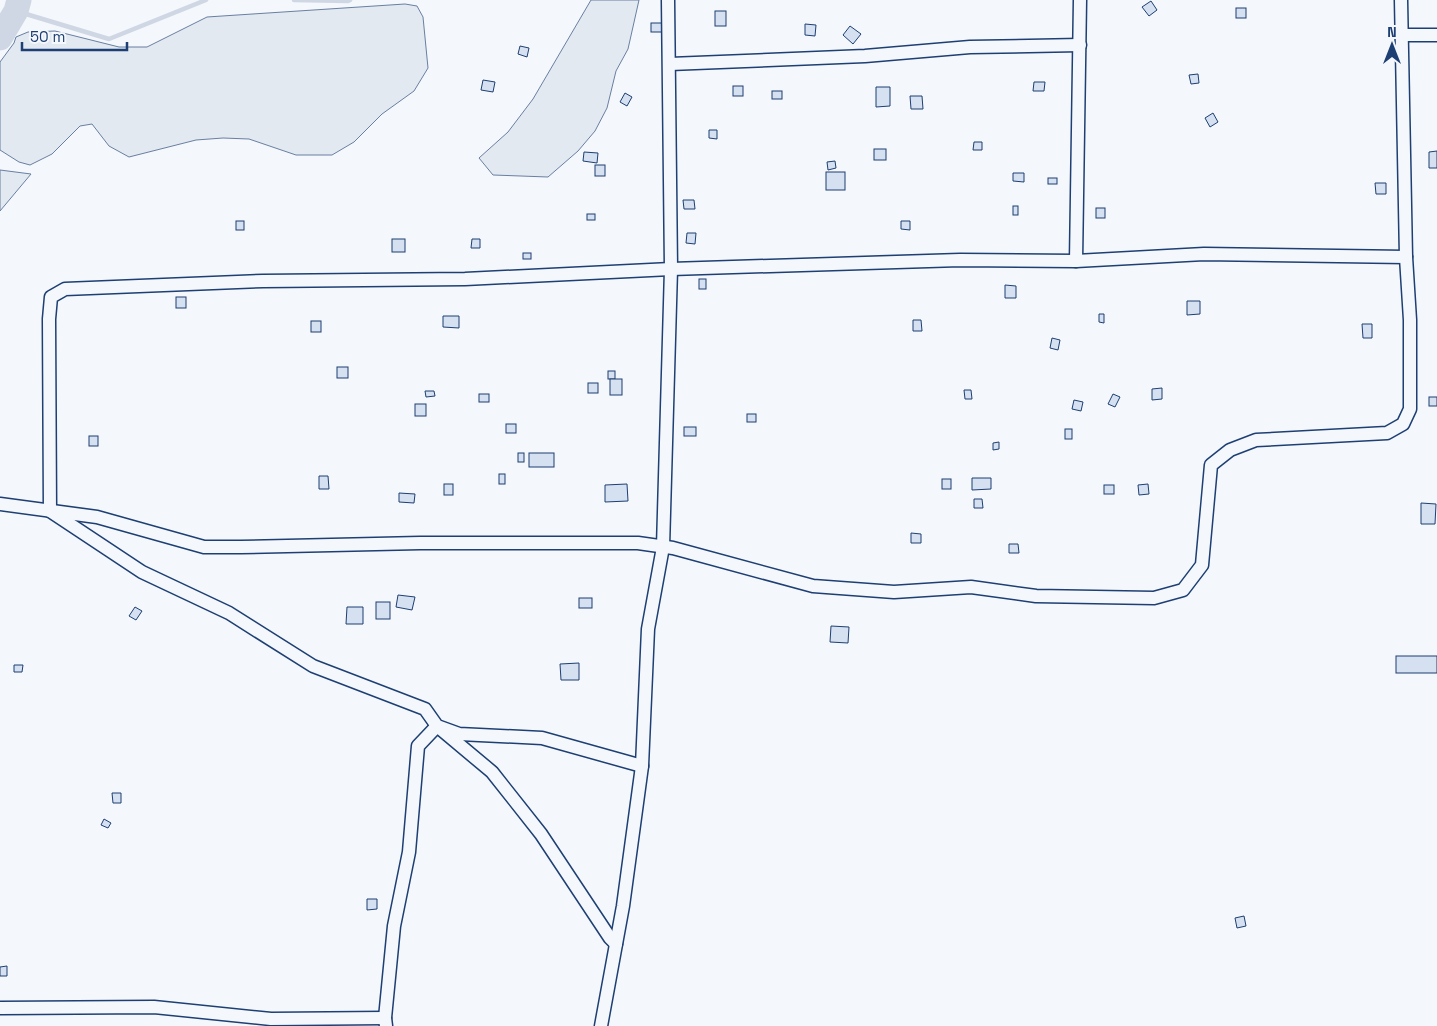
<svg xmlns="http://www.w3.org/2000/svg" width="1437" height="1026" font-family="'Space Grotesk',sans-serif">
  <rect width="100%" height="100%" fill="#f4f7fb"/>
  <!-- green -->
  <g fill="#e3e9f0" stroke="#687fa3">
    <path d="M 591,0 L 639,0 L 628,49 L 616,71 L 607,108 L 595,131 L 578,151 L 548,177 L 493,175 L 479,158 L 508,132 L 533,99 Z"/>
    <path d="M 405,4 L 417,6 L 423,17 L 428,68 L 414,91 L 382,114 L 354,142 L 332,155 L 296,155 L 249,139 L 223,138 L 196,140 L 129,157 L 109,146 L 92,124 L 80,126 L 52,154 L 30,165 L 19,162 L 0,150 L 0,62 L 14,43 L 16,37 L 28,32 L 55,31 L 119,47 L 147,47 L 207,17 Z"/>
    <path d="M 0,170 L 31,174 L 0,211 Z"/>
  </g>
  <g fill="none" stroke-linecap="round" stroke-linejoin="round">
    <!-- stream -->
    <g stroke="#cfd7e4" stroke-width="4.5">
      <path d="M 294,0 L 348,1 L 350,0"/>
      <path d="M 16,11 L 109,39 L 206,0"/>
    </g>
    <!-- river -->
    <path stroke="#cfd7e4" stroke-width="25" d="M 0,38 L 16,11 L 19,0"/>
  </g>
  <!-- building -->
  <g fill="#d5e0f0" stroke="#1d3f73">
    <path d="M 1151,1 L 1157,10 L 1149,16 L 1142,7 Z"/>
    <rect x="1236" y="8" width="10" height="10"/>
    <rect x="715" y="11" width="11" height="15"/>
    <rect x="651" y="23" width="11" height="9"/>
    <path d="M 805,24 L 816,25 L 815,36 L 805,35 Z"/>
    <path d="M 850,26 L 861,34 L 853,44 L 843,35 Z"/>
    <path d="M 520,46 L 529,48 L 527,57 L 518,54 Z"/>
    <path d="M 1198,74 L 1199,83 L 1191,84 L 1189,75 Z"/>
    <path d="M 483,80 L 495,82 L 493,92 L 481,90 Z"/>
    <path d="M 1034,82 L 1045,82 L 1044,91 L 1033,91 Z"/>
    <rect x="733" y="86" width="10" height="10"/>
    <path d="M 876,87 L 890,87 L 890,106 L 876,107 Z"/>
    <rect x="772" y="91" width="10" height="8"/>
    <path d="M 625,93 L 632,97 L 627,106 L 620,102 Z"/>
    <path d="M 910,96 L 922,96 L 923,109 L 911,109 Z"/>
    <path d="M 1213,113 L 1218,122 L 1210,127 L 1205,118 Z"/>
    <path d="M 709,130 L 717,130 L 717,139 L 709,138 Z"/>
    <path d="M 974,142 L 982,142 L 982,150 L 973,150 Z"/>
    <rect x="874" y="149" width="12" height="11"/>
    <path d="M 1437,151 L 1437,168 L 1429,168 L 1429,152 Z"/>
    <path d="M 584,152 L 598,153 L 597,163 L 583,161 Z"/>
    <path d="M 835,161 L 836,168 L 828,170 L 827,162 Z"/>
    <rect x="595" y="165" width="10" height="11"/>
    <rect x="826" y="172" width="19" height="18"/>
    <path d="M 1013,173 L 1024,173 L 1024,182 L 1013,181 Z"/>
    <rect x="1048" y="178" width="9" height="6"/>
    <path d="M 1375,183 L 1386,183 L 1386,194 L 1376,194 Z"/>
    <path d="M 683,200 L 694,200 L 695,209 L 684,209 Z"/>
    <rect x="1013" y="206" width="5" height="9"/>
    <rect x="1096" y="208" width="9" height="10"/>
    <rect x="587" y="214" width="8" height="6"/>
    <rect x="236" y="221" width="8" height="9"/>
    <path d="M 901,221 L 910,221 L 910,230 L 901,229 Z"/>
    <path d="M 687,233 L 696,233 L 695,244 L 686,243 Z"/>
    <rect x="392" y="239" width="13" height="13"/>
    <path d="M 472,239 L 480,239 L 480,248 L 471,248 Z"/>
    <rect x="523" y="253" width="8" height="6"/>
    <rect x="699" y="279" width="7" height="10"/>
    <path d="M 1005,285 L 1016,286 L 1016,298 L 1005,298 Z"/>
    <rect x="176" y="297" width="10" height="11"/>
    <path d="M 1187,301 L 1200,301 L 1200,314 L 1187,315 Z"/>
    <path d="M 1099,314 L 1104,314 L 1104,323 L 1099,322 Z"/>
    <path d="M 443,316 L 459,316 L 459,328 L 443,327 Z"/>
    <path d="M 913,320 L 921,320 L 922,331 L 913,331 Z"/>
    <rect x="311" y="321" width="10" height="11"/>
    <path d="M 1362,324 L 1372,324 L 1372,338 L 1363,338 Z"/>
    <path d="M 1052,338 L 1060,340 L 1058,350 L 1050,348 Z"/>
    <rect x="337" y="367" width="11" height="11"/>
    <rect x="608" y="371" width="7" height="8"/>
    <rect x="610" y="379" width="12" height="16"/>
    <rect x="588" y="383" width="10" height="10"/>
    <path d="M 1162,388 L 1162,399 L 1152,400 L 1152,389 Z"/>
    <path d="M 964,390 L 971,390 L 972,399 L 965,399 Z"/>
    <path d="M 425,391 L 434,391 L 435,396 L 426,397 Z"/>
    <rect x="479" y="394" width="10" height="8"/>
    <path d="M 1113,394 L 1120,397 L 1115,407 L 1108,404 Z"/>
    <rect x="1429" y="397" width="8" height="9"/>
    <path d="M 1074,400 L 1083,402 L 1081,411 L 1072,409 Z"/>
    <rect x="415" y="404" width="11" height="12"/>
    <rect x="747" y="414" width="9" height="8"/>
    <rect x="506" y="424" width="10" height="9"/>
    <rect x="684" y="427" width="12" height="9"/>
    <rect x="1065" y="429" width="7" height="10"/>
    <rect x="89" y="436" width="9" height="10"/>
    <path d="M 999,442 L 999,449 L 993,450 L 993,443 Z"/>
    <rect x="518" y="453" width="6" height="9"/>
    <rect x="529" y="453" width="25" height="14"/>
    <rect x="499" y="474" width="6" height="10"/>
    <path d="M 319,476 L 328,476 L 329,489 L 319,489 Z"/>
    <path d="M 972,478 L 991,478 L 991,489 L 972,490 Z"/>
    <rect x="942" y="479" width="9" height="10"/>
    <rect x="444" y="484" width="9" height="11"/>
    <path d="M 627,484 L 628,501 L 605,502 L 605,485 Z"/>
    <path d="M 1148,484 L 1149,494 L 1139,495 L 1138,485 Z"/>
    <rect x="1104" y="485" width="10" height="9"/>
    <path d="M 399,493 L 415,494 L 414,503 L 399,502 Z"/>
    <path d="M 974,499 L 982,499 L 983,508 L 974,508 Z"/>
    <path d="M 1421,503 L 1436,504 L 1435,524 L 1421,524 Z"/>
    <path d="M 911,533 L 921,534 L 921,543 L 911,543 Z"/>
    <path d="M 1009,544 L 1018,544 L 1019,553 L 1009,553 Z"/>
    <path d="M 398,595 L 415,597 L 412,610 L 396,607 Z"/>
    <rect x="579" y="598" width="13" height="10"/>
    <rect x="376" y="602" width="14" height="17"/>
    <path d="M 135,607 L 142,611 L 136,620 L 129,616 Z"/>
    <path d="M 347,607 L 363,607 L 363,624 L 346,624 Z"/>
    <path d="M 831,626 L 849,627 L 848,643 L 830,642 Z"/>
    <rect x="1396" y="656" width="41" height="17"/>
    <path d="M 579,663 L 579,680 L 561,680 L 560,664 Z"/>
    <path d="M 14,665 L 23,665 L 22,672 L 14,672 Z"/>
    <path d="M 112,793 L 121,793 L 121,803 L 113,803 Z"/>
    <path d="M 104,819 L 111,823 L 108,828 L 101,825 Z"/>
    <path d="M 367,899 L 377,899 L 377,909 L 367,910 Z"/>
    <path d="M 1244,916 L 1246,926 L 1237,928 L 1235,918 Z"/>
    <path d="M 7,966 L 7,976 L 0,976 L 0,967 Z"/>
  </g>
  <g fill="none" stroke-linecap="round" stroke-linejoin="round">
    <defs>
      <g id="minor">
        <path d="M 1401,35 L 1437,35"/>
        <path d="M 670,64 L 865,56 L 970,47 L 1080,45"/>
        <path d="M 1076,261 L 1080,0"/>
        <path d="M 0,504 L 97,517 L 204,547 L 241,547 L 420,543 L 638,543 L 673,548 L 813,586 L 894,592 L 971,587 L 1036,596 L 1154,598 L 1183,590 L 1202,565 L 1211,465 L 1230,450 L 1256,440 L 1387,433 L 1403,424 L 1410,409 L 1410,320 L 1406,257 L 1401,0"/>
        <path d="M 642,766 L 542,738 L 459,734 L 437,726 L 425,709 L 313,666 L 229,613 L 142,572 L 50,511 L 49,319 L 51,297 L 65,289 L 263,281 L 465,279 L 671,269 L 960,260 L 1076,261 L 1204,254 L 1406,257"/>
        <path d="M 0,1008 L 154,1007 L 271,1019 L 385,1018"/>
        <path d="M 386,1026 L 385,1018 L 394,926 L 409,852 L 418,746 L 437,726 L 492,772 L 541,834 L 610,938 L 616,944"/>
        <path d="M 601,1026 L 623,906 L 642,766 L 648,629 L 663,547 L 671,269 L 668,0"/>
      </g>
    </defs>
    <!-- minor casing -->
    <use href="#minor" stroke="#1d3f73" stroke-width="15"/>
    <!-- minor -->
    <use href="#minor" stroke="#f4f7fb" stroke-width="12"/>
  </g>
  <!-- north arrow -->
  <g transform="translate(1392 45)" stroke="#f4f7fb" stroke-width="4" paint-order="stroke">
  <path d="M0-4L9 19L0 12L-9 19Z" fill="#1d3f73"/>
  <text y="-8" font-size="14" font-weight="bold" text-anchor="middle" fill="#1d3f73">N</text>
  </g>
  <!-- scale -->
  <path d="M22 42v8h105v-8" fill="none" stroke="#1d3f73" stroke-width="2.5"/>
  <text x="30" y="42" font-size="15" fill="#1d3f73" stroke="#f4f7fb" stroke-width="4" paint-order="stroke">50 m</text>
</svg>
